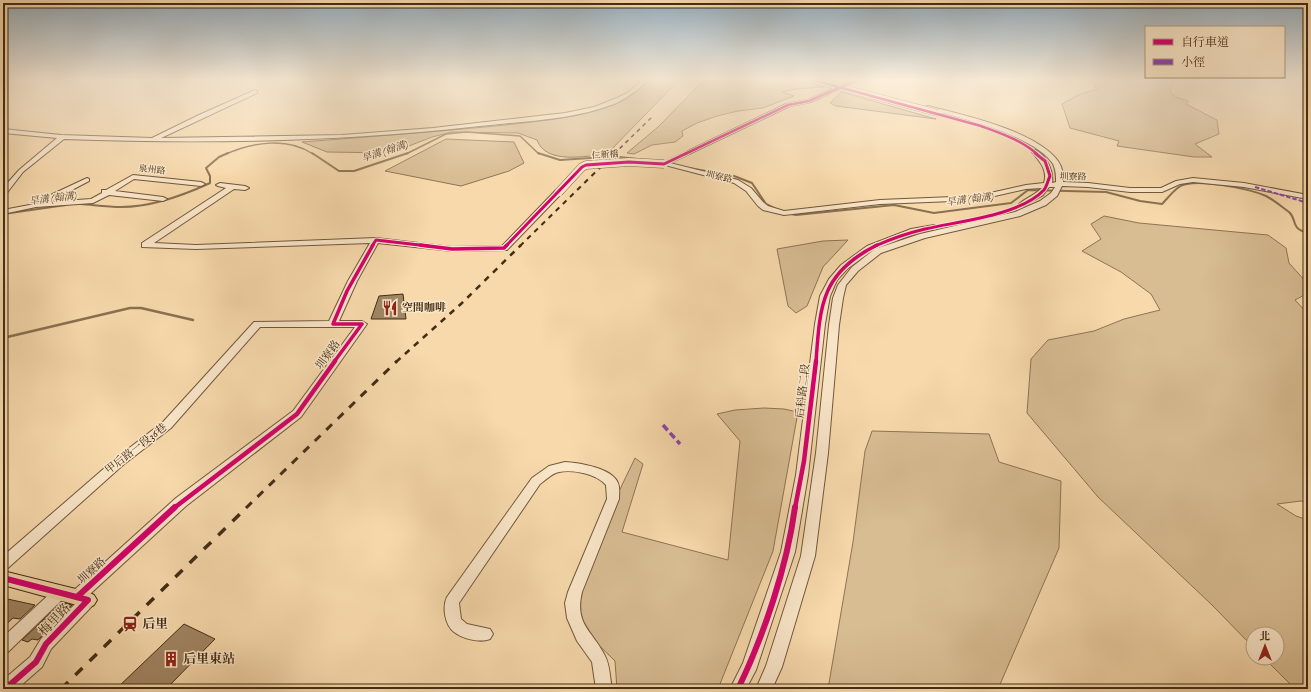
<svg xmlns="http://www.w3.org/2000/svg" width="1311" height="692" font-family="'IM FELL English','Noto Serif TC',serif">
  <rect width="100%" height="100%" fill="#f7d9ac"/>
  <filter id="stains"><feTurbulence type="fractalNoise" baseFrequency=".005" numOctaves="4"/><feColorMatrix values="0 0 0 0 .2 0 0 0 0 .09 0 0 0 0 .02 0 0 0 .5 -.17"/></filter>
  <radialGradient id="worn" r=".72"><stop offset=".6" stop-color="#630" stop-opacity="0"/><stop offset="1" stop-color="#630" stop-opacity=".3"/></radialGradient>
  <!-- green -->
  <g fill="#d8bc92" stroke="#8e7454">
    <path d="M 650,80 L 679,80 L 607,154 C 586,156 546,165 537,140 L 518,133 L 452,132 L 432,137 L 391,153 L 327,152 L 302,142 C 366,137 431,132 496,126 C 537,121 580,119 618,103 C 630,98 640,89 650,80 Z"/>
    <path d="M 704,80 L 801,80 L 824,87 L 796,89 L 782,92 L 794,96 L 763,108 L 738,111 L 717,116 L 697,123 L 682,131 L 683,136 L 675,142 L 652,145 L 634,154 L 627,153 L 658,127 Z"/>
    <path d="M 1084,80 L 1179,80 L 1172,83 L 1170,92 L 1176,97 L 1188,101 L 1186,104 L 1217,120 L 1219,134 L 1195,144 L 1212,157 L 1194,157 L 1117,146 L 1119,141 L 1070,128 L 1062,104 L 1078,95 L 1097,89 L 1094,83 Z"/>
    <path d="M 841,92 L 936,119 L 836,106 L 830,103 Z"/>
    <path d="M 446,139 L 514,142 L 524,163 L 509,171 L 461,186 L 385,171 Z"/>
    <path d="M 1104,216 L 1139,223 L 1268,235 L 1286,248 L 1289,263 L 1307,283 L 1308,293 L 1295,300 L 1308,314 L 1308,503 L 1301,501 L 1277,504 L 1296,516 L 1308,520 L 1308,689 L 1295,689 L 1264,658 L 1277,658 L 1277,634 L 1253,634 L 1253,647 L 1212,605 L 1098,497 L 1027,413 L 1031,359 L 1048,340 L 1094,331 L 1124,319 L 1160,310 L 1151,294 L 1121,272 L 1082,251 L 1101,239 L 1091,224 Z"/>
    <path d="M 848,240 L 823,267 L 807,306 L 796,313 L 788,306 L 777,249 L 823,241 Z"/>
    <path d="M 764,408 L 784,409 L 798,412 L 773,551 L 720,684 L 717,689 L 617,689 L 615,661 L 578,625 L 577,593 L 589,554 L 635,458 L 643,464 L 622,532 L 728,560 L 740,441 L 717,414 L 735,410 Z"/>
    <path d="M 872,431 L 989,434 L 999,462 L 1061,481 L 1059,548 L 998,689 L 828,689 L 853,542 L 865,451 Z"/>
  </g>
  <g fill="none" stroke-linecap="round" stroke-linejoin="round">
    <!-- stream-far2 -->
    <g stroke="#8a7151" stroke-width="1.5">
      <path d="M 226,154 C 253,142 288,137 313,154"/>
      <path d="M 406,154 L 446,134 L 466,132 L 520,136 L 539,154"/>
    </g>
    <!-- stream-far1 -->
    <g stroke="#8a7151" stroke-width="2">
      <path d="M 312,153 L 339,171 L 354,171 L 408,153"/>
      <path d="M 538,153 L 560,160 L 605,157"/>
      <path d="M 620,157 L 645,160"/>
      <path d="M 689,168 L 734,176 L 752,183 L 766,204 L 778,210"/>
      <path d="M 81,204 C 94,205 108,207 121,207 C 152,207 182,196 210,183 L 210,176 L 206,168 L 219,157 L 228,153"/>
      <path d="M 786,213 L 796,215 L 894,205 L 934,213 L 1011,203 L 1028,190 L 1106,192 L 1140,201 L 1162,204 C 1167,199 1173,191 1179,187 C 1194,177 1250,189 1266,196 C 1274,200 1282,207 1289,212 C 1298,220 1289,228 1308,233"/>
      <path d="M 3,214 L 66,205"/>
    </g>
    <!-- stream -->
    <path stroke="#8a7151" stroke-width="2.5" d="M 3,338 L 130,308 L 141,308 L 193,320"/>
  </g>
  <!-- building -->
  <g fill="#a18664" stroke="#432d15">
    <path d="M 403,294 L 406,319 L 371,319 L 379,296 Z"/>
    <path d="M 3,598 L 35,605 L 20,619 L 13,618 L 3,627 Z"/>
    <path d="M 62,602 L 72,605 L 38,640 L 32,639 L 28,642 L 22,640 Z"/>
    <path d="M 184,624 L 215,639 L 166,689 L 116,689 Z"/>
  </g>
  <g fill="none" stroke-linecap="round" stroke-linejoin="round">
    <defs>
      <g id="minor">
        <path d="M 642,80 L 648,80 C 638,90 627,98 614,104 C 572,120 525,121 480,126 C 342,142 203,144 64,139 L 23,172 L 6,194 L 3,194 L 3,188 L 19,170 L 57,138 L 3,133 L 3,129 L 61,135 L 152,138 L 199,115 L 255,90 L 257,91 L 257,93 L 161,138 L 342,135 L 433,128 L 565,113 L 594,107 L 617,98 L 627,93 Z"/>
        <path d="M 852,80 L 859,80 L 811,102 L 790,106 L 670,163 L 738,180 L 751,188 L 763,202 L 768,206 L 784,211 L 880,200 L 977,196 L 1026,185 L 1044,183 C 1048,170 1040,162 1032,152 L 1035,150 C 1046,155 1054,171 1052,183 L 1056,182 C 1056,176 1056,170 1053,164 C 1036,136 958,117 926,109 L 926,107 L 928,106 C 964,115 1036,131 1058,161 C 1063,168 1063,175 1063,182 L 1088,183 L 1130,188 L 1161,188 L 1176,181 L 1193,178 L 1244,183 L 1308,195 L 1308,199 L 1244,187 L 1193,182 L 1180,184 L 1162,192 L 1130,192 L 1088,187 L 1062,186 L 1057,196 L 1046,205 L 1020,216 L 925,238 L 881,253 L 858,271 L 846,285 L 843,298 L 839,325 L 828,453 L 815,556 L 782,667 L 772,689 L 756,689 L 766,666 L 801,556 L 816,453 L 829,325 L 833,298 L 838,285 L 852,267 L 875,249 L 920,234 L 1015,212 L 1040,201 L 1051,193 L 1055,187 L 1049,187 L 1043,195 L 1023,206 L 1019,204 C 1026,198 1035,195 1042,188 L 1026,189 L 977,200 L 880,204 L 784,215 L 763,210 L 758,206 L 746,191 L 734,183 L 661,164 L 786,104 L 808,100 Z"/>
        <path d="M 133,175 L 201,182 L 205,184 L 201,186 L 134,179 L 115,191 L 163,197 L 167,199 L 163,201 L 109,195 L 93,203 L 36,207 L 3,214 L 3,210 L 40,203 L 40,200 L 87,178 L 89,179 L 89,181 L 49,202 L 91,199 L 102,193 L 102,190 L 106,190 Z"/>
        <path d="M 220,183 L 245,186 L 249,188 L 245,190 L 234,189 L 154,243 L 196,245 L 376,238 L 452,247 L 502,246 L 556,190 L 562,190 L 563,192 L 507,250 L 452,251 L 378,243 L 357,281 L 339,321 L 362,321 L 367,324 L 301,417 L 186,506 L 90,594 L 93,595 L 95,600 L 93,605 L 51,649 L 42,667 L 17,689 L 3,689 L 3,680 L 30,657 L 41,639 L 76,603 L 72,602 L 70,597 L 72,592 L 176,498 L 293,411 L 355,327 L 260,327 L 171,428 L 123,465 L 8,568 L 3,570 L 3,556 L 115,459 L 163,422 L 254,322 L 329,321 L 348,281 L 370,243 L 196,249 L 142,247 L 142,243 L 226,188 L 218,186 L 216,185 Z"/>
        <path d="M 934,225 L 938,227 L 937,229 L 916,233 L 873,250 L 847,269 L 837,280 L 830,296 L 825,324 L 808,475 L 795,552 L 756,670 L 746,689 L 730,689 L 743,663 L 781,552 L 796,475 L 815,324 L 820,296 L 829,279 L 841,265 L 867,246 L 911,229 Z"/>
        <path d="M 565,462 C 580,463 612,468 618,483 C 620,488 619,494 619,499 L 582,592 C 574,625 593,631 605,656 C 610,665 610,679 612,689 L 596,689 L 592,662 L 577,641 L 567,618 L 565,603 L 568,592 L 607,499 L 606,485 C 597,474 573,469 559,472 C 552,473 546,480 540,484 L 459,603 L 461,619 L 467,624 L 490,629 L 493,634 L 490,639 C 480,643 463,639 454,632 C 445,625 442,607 447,597 L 532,478 L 549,466 Z"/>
        <path d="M 60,587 L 65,589 L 67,593 L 65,597 L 8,652 L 3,654 L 3,637 L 55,589 Z"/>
      </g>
      <path id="major" d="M 3,571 L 88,592 L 94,595 L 97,600 L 94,605 L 88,608 L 3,585 Z"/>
    </defs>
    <!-- minor casing -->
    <use href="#minor" stroke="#70583b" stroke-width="2"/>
    <!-- major casing -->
    <use href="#major" stroke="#432d15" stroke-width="2"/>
    <!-- minor -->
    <use href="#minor" fill="#fae6c9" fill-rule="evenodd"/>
    <!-- major -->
    <use href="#major" fill="#f7d9ac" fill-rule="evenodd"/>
    <!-- rail-far4 -->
    <path stroke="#432d15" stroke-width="1.5" stroke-dasharray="4 4" stroke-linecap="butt" d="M 614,154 L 652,117"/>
    <!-- rail-far3 -->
    <path stroke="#432d15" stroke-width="2" stroke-dasharray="5 5" stroke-linecap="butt" d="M 520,246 L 615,153"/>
    <!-- rail-far2 -->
    <path stroke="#432d15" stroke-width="2.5" stroke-dasharray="6 6" stroke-linecap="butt" d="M 396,362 L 462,303 L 521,245"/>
    <!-- rail-far1 -->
    <path stroke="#432d15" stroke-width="3" stroke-dasharray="8 8" stroke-linecap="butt" d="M 246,508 L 397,361"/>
    <!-- rail -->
    <path stroke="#432d15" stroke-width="3.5" stroke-dasharray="10 10" stroke-linecap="butt" d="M 61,689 L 247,507"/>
    <defs>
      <path id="minor-bridge-far1" d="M 813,80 L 938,113"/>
      <path id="minor-bridge" d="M 559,192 L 582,167 L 586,165 L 629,162 L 664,164"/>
    </defs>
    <!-- minor-bridge-far1 casing -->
    <use href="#minor-bridge-far1" stroke="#70583b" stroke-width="7" stroke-linecap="butt"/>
    <!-- minor-bridge casing -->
    <use href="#minor-bridge" stroke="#70583b" stroke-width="9" stroke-linecap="butt"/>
    <!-- minor-bridge-far1 -->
    <use href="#minor-bridge-far1" stroke="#fae6c9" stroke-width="6"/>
    <!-- minor-bridge -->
    <use href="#minor-bridge" stroke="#fae6c9" stroke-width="8"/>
    <!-- quiet-far1 -->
    <path stroke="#8e44ad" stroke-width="2" stroke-dasharray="4.5 2" stroke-linecap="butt" d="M 1255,187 L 1308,203"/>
    <!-- quiet -->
    <path stroke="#8e44ad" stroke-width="3.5" stroke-dasharray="7 3.5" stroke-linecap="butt" d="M 663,425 L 680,444"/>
    <defs>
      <g id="cycleway-far4">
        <path d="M 813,80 L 981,126 C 1000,133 1021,140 1037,154"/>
        <path d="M 685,154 L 788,105 L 809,101 L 857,80"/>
      </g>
      <g id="cycleway-far3">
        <path d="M 372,246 L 376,240 L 428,246"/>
        <path d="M 506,246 L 582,167 L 586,165 L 629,162 L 664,164 L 687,153"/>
        <path d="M 875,246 C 891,239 908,233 925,229 C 959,221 1019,216 1044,190 C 1047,186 1048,180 1050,176 L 1045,161 L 1035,153"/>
      </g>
      <g id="cycleway-far2">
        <path d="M 420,245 L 452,249 L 504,248 L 507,245"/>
        <path d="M 334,362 L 362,324 L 333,324 L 347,291 L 373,245"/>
        <path d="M 816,362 C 820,305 821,273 877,245"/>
      </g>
      <g id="cycleway-far1">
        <path d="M 174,508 L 297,414 L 335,361"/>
        <path d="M 795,508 L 804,461 L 816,361"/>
      </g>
      <g id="cycleway">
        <path d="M 3,578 L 88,600 L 46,644 L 36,662 L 5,689"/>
        <path d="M 77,597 L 175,507"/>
        <path d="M 738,689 C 764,635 787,567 795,507"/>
      </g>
    </defs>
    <!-- cycleway-far4 casing -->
    <use href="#cycleway-far4" stroke="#fae6c9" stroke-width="4"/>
    <!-- cycleway-far3 casing -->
    <use href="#cycleway-far3" stroke="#fae6c9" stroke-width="5"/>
    <!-- cycleway-far2 casing -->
    <use href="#cycleway-far2" stroke="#fae6c9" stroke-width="6"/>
    <!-- cycleway-far1 casing -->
    <use href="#cycleway-far1" stroke="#fae6c9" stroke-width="7"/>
    <!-- cycleway casing -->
    <use href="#cycleway" stroke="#fae6c9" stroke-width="8"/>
    <!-- cycleway-far4 -->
    <use href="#cycleway-far4" stroke="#d6006c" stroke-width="2.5"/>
    <!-- cycleway-far3 -->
    <use href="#cycleway-far3" stroke="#d6006c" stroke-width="3"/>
    <!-- cycleway-far2 -->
    <use href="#cycleway-far2" stroke="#d6006c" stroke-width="3.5"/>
    <!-- cycleway-far1 -->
    <use href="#cycleway-far1" stroke="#d6006c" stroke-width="4.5"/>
    <!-- cycleway -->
    <use href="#cycleway" stroke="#d6006c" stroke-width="6"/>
  </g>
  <!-- sky -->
  <linearGradient id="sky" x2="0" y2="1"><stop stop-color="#95acbc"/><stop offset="0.45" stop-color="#fbeeda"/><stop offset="1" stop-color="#fbeeda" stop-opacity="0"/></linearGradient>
  <rect width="1311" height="177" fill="url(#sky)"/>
  <!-- icons -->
  <defs>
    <symbol id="restaurant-bare" viewBox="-9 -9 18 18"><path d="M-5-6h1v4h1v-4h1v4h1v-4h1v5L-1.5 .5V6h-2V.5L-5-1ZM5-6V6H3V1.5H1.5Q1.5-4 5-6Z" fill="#8f2418" stroke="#fae6c9" stroke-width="2.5" paint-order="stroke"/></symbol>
    <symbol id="station-bare" viewBox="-9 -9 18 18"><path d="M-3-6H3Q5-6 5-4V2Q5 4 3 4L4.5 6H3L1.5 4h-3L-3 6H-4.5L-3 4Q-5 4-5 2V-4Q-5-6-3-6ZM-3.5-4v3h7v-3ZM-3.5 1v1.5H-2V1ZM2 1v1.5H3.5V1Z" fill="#8f2418" stroke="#fae6c9" stroke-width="2.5" paint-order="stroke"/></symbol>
    <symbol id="building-bare" viewBox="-9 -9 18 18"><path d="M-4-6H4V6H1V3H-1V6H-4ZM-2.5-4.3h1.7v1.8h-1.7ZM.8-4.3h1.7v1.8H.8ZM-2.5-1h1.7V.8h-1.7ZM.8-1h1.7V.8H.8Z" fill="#8f2418" stroke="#fae6c9" stroke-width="2.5" paint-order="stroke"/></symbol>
  </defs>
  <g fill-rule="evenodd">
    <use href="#restaurant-bare" x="379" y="297" width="22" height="22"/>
    <use href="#station-bare" x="119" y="613" width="22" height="22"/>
    <use href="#building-bare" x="160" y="648" width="22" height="22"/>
  </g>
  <g text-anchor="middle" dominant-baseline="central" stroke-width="3" stroke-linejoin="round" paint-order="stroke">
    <!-- far-street labels -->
    <g font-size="9" fill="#432d15" stroke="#fae6c9">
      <text transform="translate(605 155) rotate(-4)">仁新橋</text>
      <text transform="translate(152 170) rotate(6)">泉州路</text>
      <text transform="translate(719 177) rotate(13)">圳寮路</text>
      <text transform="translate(1073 177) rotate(1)">圳寮路</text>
    </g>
    <!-- far-water labels -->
    <g font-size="10" font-style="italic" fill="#614a2e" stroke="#fae6c9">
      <text transform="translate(385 152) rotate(-18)">旱溝 (翰溝)</text>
      <text transform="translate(53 199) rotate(-7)">旱溝 (翰溝)</text>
      <text transform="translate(970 200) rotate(-7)">旱溝 (翰溝)</text>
    </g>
    <!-- poi labels -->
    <g font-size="11" font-weight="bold" fill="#432d15" stroke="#fae6c9" text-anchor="start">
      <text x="402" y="308">空間咖啡</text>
    </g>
    <!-- street labels -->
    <g font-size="11" fill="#432d15" stroke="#fae6c9">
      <text transform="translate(328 355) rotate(-54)">圳寮路</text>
      <text transform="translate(803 391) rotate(-84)">后科路二段</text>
      <text transform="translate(136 449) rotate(-38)">甲后路一段36巷</text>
      <text transform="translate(92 571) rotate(-42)">圳寮路</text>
    </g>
    <!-- near-street labels -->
    <g font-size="13" fill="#432d15" stroke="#fae6c9">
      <text transform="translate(55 620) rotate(-47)">梅里路</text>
    </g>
    <!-- near-poi labels -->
    <g font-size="13" font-weight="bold" fill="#432d15" stroke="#fae6c9" text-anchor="start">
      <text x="142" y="624">后里</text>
      <text x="183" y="659">后里東站</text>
    </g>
  </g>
  <!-- margin -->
  <rect width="1311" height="692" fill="none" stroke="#f7d9ac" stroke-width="16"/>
  <rect x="4" y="4" width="1303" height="684" fill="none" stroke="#432d15" stroke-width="2"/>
  <rect x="8" y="8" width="1295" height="676" fill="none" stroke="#432d15"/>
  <!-- legend -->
  <rect x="1145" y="26" width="140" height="52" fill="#fae6c9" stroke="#b19c81"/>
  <rect x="1153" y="39" width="20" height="6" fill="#d6006c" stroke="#b19c81"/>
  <text x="1181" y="46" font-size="12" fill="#432d15">自行車道</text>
  <rect x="1153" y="59" width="20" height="6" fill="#8e44ad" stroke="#b19c81"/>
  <text x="1181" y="66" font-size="12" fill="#432d15">小徑</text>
  <!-- north arrow -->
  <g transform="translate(1265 646)"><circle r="19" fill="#fae6c9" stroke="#b19c81"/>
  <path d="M0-3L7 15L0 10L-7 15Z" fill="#8f2418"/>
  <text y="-6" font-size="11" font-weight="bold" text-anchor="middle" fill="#432d15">北</text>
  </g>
  <rect width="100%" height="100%" filter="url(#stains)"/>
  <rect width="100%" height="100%" fill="url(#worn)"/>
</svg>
